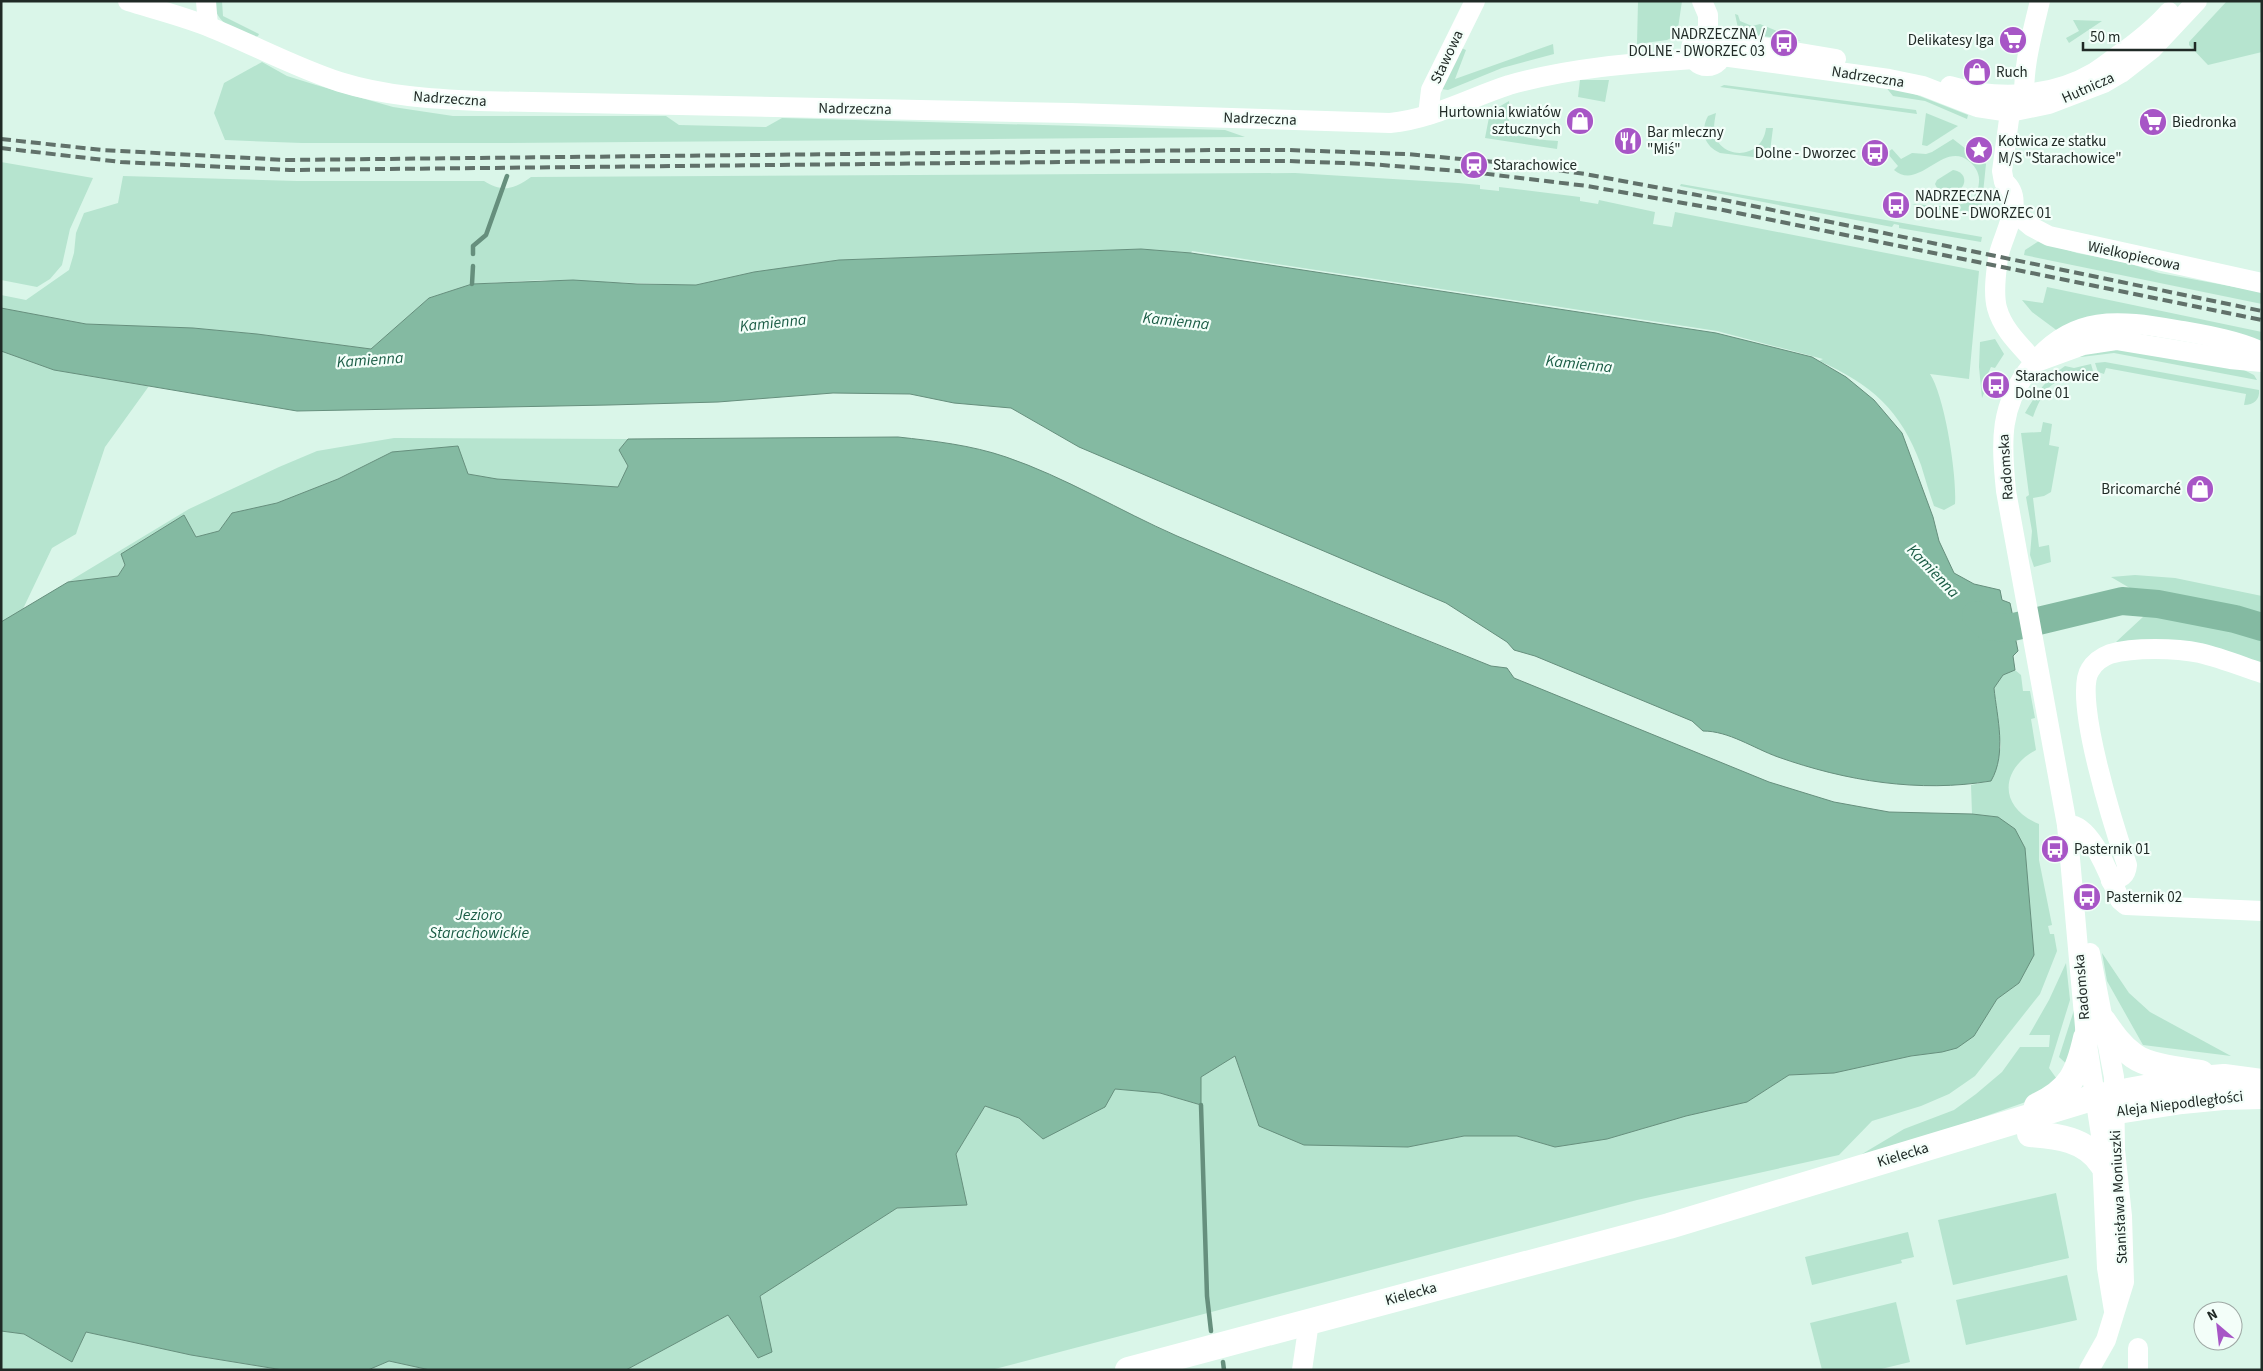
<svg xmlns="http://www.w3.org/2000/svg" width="2263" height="1371" font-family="'Source Sans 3',sans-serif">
  <rect width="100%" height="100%" fill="#daf6e9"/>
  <!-- green -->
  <g fill="#b6e4cf">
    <path d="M 212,1 L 222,1 L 223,16 L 259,34 L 258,36 L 253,38 C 232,28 219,26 212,1 Z"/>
    <path d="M 1638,1 L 1682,1 L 1677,35 L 1667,40 L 1637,44 Z"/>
    <path d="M 2227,1 L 2262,1 L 2262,52 L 2208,65 L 2189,45 L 2189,42 Z"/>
    <path d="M 1735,14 L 1738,15 L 1740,21 L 1752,26 L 1760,24 L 1801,41 L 1739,33 Z"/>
    <path d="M 2073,20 L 2102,21 L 2069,43 L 2066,38 L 2079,31 Z"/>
    <path d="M 1553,44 L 1554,54 L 1502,68 L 1448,90 L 1441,89 L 1457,46 L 1466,50 L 1455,79 Z"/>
    <path d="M 262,62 L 287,76 L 316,85 L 393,107 L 453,116 L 666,116 L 679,125 L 766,127 L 782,118 L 1225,130 L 1245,137 L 506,143 L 302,143 L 225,140 L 214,113 L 224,83 Z"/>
    <path d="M 1580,80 L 1609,80 L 1605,102 L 1578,97 Z"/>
    <path d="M 1881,81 L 1968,115 L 1967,119 L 1925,101 L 1893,96 Z"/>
    <path d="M 1724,85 L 1916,110 L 1917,114 L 1720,87 Z"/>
    <path d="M 1509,101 C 1510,108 1508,117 1509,124 C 1512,140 1546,140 1558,141 L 1557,149 L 1485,138 L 1490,112 Z"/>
    <path d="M 1716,113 C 1715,118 1714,123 1714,129 C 1716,160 1762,162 1766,128 L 1773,128 L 1769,159 L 1720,153 C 1704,146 1700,131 1708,116 Z"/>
    <path d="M 1926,113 L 1958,126 L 1927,146 L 1922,145 Z"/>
    <path d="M 1953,139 L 1966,149 L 1975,139 L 1988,154 L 1978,146 L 1972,152 L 1986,164 L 1981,212 L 1928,209 L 1912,204 C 1934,205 1977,215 1979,182 C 1980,175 1976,167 1970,162 C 1943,139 1920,192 1894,170 L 1898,166 L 1887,153 L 1892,149 L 1901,159 L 1912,153 L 1926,154 L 1932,152 Z"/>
    <path d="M 1,162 L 93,178 L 70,229 L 62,265 L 50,279 L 37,287 L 1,280 Z"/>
    <path d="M 1953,170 C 1967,172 1968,186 1956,192 L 1937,188 L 1935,184 L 1937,180 Z"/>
    <path d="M 1295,173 L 1458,183 L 1480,185 L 1480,189 L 1499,191 L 1499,187 L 1580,197 L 1580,201 L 1598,204 L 1599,200 L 1655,212 L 1653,224 L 1672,227 L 1675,212 L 1979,271 L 1969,379 L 1930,374 C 1945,397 1957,476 1955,504 L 1944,510 L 1934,506 C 1929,492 1925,478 1921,465 C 1901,410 1871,384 1819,361 L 1823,359 L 1717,331 L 1192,251 L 1191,253 L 1141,249 L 839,260 L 754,272 L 696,285 L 541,280 L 472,284 L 429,298 L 371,349 L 257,334 L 193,328 L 86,324 L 1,308 L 1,295 L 26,300 L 69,270 L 74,253 L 76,233 L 84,213 L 118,203 L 123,176 L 297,181 L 484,181 C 503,193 514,189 531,177 Z"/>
    <path d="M 1681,184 L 1982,237 L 1981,242 L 1899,228 L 1899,225 L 1894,224 L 1892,227 L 1680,186 Z"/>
    <path d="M 2039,241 L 2077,253 L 2128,263 L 2159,273 L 2262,292 L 2262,304 L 2024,255 L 2025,250 Z"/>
    <path d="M 2047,287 L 2262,332 L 2262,342 L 2059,332 L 2032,312 L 2022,300 L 2043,303 Z"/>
    <path d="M 1995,339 L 2004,354 L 1995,368 L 1991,367 L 1985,380 L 1988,383 L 1982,398 L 1979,367 L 1980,342 Z"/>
    <path d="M 2102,347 L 2244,370 L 2254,375 L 2257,380 L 2114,353 L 2081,357 L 2073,355 Z"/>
    <path d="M 1,351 L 54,370 L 149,386 L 105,447 L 76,534 L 52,548 L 1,655 Z"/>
    <path d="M 2105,362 L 2259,390 C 2260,399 2254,405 2244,405 L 2246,394 L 2106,368 L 2104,374 L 2098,372 L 2095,363 Z"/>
    <path d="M 2091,364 L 2093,371 C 2056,380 2047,379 2033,417 L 2025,413 C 2036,394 2047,378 2065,366 L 2074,368 Z"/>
    <path d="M 2043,422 L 2052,424 L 2049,445 L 2059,447 L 2051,492 L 2044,496 L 2033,498 L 2039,547 L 2049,545 L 2051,562 L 2034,567 L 2030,555 L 2032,531 L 2026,497 L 2029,495 L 2021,433 L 2041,432 Z"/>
    <path d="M 394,438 L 628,439 L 619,450 L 628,466 L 619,487 C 578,486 536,485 496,479 C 461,474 426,462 392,452 L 338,479 L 277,503 L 232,513 L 219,531 L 196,537 L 184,515 L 125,564 L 118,576 L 68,582 L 189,509 L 279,467 L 317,451 Z"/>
    <path d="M 2135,575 L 2175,578 L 2262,596 L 2262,663 L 2116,642 L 2157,604 L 2111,577 Z"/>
    <path d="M 2015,670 L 2021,675 L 2023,691 L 2030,691 L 2035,718 L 2031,719 L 2036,750 C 1999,770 1999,808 2039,824 L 2039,860 L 2052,925 L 2048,926 L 2050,934 L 2054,934 L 2057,951 L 2040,994 L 1975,1076 L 1949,1094 L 1921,1106 L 1872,1121 L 1839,1155 L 1637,1200 L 991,1370 L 626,1370 L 728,1315 L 758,1358 L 759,1296 L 897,1208 L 967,1205 L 956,1154 L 985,1106 L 1019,1118 L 1043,1139 L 1115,1089 L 1160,1093 L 1200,1105 L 1201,1077 L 1235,1055 L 1259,1126 L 1408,1147 L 1464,1136 L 1517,1136 L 1555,1147 L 1607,1139 L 1686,1116 L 1747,1102 L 1789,1075 L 1834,1073 L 1911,1056 L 1942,1052 L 1974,1036 L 1997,999 L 2019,983 L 2034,955 L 2025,848 L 1998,817 L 1972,814 L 1971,785 L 1991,781 L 2001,747 L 1994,687 L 2003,675 Z"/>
    <path d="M 2102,953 L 2129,993 L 2150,1012 L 2231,1056 L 2143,1045 L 2107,981 Z"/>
    <path d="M 2066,963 L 2070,1000 L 2049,1068 L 2059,1082 L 2034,1099 L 1837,1169 L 1904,1129 L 1954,1110 L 1976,1094 L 2002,1072 L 2020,1047 L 2049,1047 L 2050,1035 L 2029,1035 L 2049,1000 Z"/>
    <path d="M 2075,1007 L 2075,1031 L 2071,1068 L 2059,1057 Z"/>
    <path d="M 2056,1193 L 2069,1258 L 1953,1285 L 1938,1220 Z"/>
    <path d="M 1908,1232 L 1914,1257 L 1901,1260 L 1902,1263 L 1812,1285 L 1805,1257 Z"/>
    <path d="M 2067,1275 L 2077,1320 L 1966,1345 L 1956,1300 Z"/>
    <path d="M 1896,1302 L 1910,1362 L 1877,1370 L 1822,1370 L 1810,1323 Z"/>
    <path d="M 1,1331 L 24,1334 L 72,1362 L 86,1332 L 191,1355 L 283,1370 L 1,1370 Z"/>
    <path d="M 389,1361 L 430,1370 L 368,1370 Z"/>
  </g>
  <!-- water -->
  <g fill="#84baa2" stroke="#668f7d">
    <path d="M 1141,249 L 1191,253 L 1716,333 L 1812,357 L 1846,377 L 1874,400 L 1902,433 L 1933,517 L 1939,541 L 1954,573 L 1974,584 L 2000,590 L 2002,600 L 2010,603 L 2014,622 L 2010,625 L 2010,630 L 2014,631 L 2018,651 L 2013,656 L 2015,670 L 2003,675 L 1994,688 C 1997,718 2007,753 1991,781 C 1919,793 1846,781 1778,757 C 1753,748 1729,731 1703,731 L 1692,721 L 1535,656 L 1514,650 L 1507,642 L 1446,603 L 1079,447 L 1011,408 L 954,403 L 910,394 L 833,393 L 718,402 L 609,405 L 297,411 L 54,370 L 1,351 L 1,308 L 86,324 L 193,328 L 257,334 L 371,349 L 429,298 L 472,284 L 573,280 L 637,284 L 696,285 L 754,272 L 839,260 Z"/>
    <path d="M 898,437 C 934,441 971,445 1006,457 C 1065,477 1120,511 1177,536 C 1281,581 1386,624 1491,666 L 1507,668 L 1514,678 L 1769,782 L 1834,802 L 1889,812 L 1972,814 L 1998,817 L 2015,829 L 2025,848 L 2034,955 L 2019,983 L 1997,999 L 1974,1036 L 1957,1048 L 1942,1052 L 1911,1056 L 1834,1073 L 1789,1075 L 1747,1102 L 1686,1116 L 1607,1139 L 1555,1147 L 1517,1136 L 1464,1136 L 1408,1147 L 1304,1145 L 1259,1126 L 1235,1056 L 1201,1077 L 1201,1105 L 1160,1093 L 1115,1089 L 1105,1107 L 1043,1139 L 1019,1118 L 985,1106 L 956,1154 L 967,1205 L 897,1208 L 760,1296 L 772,1352 L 758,1358 L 728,1315 L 626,1370 L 430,1370 L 389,1361 L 368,1370 L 283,1370 L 191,1355 L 86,1332 L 72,1362 L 24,1334 L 1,1331 L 1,622 L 68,582 L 118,576 L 125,565 L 121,554 L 184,515 L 196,537 L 219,531 L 232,513 L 277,503 L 338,479 L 392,452 L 458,446 L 468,474 L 497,479 L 618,487 L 628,466 L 619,450 L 628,439 Z"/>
  </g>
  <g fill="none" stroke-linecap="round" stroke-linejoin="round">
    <!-- stream -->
    <g stroke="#668f7d" stroke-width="4.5">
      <path d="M 473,254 L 473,246 L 486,235 L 507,176"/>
      <path d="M 472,284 L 473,266"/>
      <path d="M 1201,1105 L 1207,1296 L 1211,1331"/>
      <path d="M 1223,1362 L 1224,1370"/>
    </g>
    <!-- river -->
    <path stroke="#84baa2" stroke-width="28" d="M 1976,615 L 1987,626 L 2009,628 L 2122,601 L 2158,604 L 2235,619 L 2262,627"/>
    <!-- minor -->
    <g stroke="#fff" stroke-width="20">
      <path d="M 128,1 C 154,9 182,16 207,26 C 252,44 294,67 340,82 C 385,96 432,99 479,101 L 1071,113 L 1390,123 C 1432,119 1469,98 1509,85 C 1569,68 1632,63 1694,59"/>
      <path d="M 206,1 L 208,26"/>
      <path d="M 1702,1 L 1708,15 L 1708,34"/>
      <circle cx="1707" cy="50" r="16"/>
      <path d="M 1720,40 L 1836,59"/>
      <path d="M 1722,56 L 1889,79 L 1923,86 L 1977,107 L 2010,112 L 2049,104 L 2104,83 L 2121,73 L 2153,48 L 2197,1"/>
      <path d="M 1950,86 C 1997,100 2051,98 2095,72 C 2106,65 2115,57 2126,50 C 2142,38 2156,27 2169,12"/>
      <path d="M 2018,102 L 2010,112 L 2002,171 L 2004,182 C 2027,200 2002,235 1998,258 C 1996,273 1993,293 1997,308 C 2003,330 2020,345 2035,362"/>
      <path d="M 2025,107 C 2021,73 2032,34 2040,1"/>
      <path d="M 1428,115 L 1431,90 L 1475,1"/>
      <path d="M 2014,212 L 2032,227 L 2049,236 L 2262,283"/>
      <path d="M 2039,361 L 2083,345 L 2116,340 L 2230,359 L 2262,362"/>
      <path d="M 2067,825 C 2092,822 2111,881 2120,900 L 2126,905 L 2262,911"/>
      <path d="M 2111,881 C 2121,878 2126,876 2127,865 C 2116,833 2072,697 2090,670 C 2094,663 2102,657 2110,654 C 2134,647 2176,648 2200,653 C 2221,658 2241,666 2262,673"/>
      <path d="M 2114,1311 L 2107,1268 L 2101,1135 L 2086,1038 L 2067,825 L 2006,491 C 2001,441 1999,405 2032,365 C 2073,314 2118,320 2177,330 C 2205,335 2237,340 2262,352"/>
      <path d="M 2138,1348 L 2138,1370"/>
      <path d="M 1302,1370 L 1309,1322"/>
      <path d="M 2089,1370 L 2106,1340 L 2124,1282 L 2122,1216 L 2115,1150 L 2114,1077 L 2090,953"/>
    </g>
    <!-- major -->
    <g stroke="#fff" stroke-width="26">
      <path d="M 2103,1021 C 2112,1034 2121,1047 2134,1056 C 2149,1067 2182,1070 2201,1073"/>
      <path d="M 2037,1106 C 2071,1090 2078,1073 2086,1038"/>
      <path d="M 2111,1112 L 2182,1101 L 2223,1097 L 2262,1096"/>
      <path d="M 2030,1134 C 2057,1136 2086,1139 2102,1164"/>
      <path d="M 1128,1370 L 1669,1226 L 2095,1097 L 2188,1080 L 2224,1077 L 2262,1082"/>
    </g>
    <!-- rail -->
    <g stroke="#61716a" stroke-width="4" stroke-dasharray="10 5" stroke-linecap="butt">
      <path d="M 1,139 L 102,150 L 286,160 L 1221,150 L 1288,150 L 1406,154 L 1506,163 L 1585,174 L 1724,200 L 2262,311"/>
      <path d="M 1,148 L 121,162 L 290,170 L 1159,161 L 1288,161 L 1369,164 L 1471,172 L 1587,186 L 1723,210 L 2262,320"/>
    </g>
  </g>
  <!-- icons -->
  <defs>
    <symbol id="supermarket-disc" viewBox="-11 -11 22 22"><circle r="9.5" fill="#a756c6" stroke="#f3fef9"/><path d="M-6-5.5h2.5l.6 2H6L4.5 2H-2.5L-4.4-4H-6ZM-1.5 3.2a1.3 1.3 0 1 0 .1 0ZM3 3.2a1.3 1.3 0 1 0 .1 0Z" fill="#fff"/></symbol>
    <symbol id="bus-disc" viewBox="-11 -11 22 22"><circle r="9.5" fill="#a756c6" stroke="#f3fef9"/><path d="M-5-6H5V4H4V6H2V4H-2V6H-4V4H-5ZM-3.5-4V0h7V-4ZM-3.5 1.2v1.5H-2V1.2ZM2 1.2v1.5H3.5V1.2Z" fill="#fff"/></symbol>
    <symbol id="shop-disc" viewBox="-11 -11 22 22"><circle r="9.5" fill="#a756c6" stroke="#f3fef9"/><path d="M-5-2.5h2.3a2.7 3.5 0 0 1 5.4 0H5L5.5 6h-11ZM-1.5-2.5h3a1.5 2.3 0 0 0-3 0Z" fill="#fff"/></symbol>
    <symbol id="restaurant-disc" viewBox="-11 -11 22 22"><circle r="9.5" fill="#a756c6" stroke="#f3fef9"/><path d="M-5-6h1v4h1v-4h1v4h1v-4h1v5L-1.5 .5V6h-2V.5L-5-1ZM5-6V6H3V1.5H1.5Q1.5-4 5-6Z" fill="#fff"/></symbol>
    <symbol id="sight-disc" viewBox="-11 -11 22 22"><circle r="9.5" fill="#a756c6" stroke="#f3fef9"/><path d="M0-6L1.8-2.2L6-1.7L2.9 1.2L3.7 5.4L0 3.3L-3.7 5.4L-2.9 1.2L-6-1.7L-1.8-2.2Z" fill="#fff"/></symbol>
    <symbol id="station-disc" viewBox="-11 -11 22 22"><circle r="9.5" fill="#a756c6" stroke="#f3fef9"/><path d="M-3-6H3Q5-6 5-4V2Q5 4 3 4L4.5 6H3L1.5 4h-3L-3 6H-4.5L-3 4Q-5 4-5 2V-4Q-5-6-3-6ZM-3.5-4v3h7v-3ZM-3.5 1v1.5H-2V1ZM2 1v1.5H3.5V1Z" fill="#fff"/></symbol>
  </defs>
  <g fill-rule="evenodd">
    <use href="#supermarket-disc" x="1997" y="24" width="32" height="32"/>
    <use href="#bus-disc" x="1768" y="27" width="32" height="32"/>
    <use href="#shop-disc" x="1961" y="56" width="32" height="32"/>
    <use href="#shop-disc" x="1564" y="105" width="32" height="32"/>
    <use href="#supermarket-disc" x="2137" y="106" width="32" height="32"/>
    <use href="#restaurant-disc" x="1612" y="125" width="32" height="32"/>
    <use href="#sight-disc" x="1963" y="134" width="32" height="32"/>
    <use href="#bus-disc" x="1859" y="137" width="32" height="32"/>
    <use href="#station-disc" x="1458" y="149" width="32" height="32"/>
    <use href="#bus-disc" x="1880" y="189" width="32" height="32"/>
    <use href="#bus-disc" x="1980" y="369" width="32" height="32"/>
    <use href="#shop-disc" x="2184" y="473" width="32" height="32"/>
    <use href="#bus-disc" x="2039" y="833" width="32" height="32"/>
    <use href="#bus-disc" x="2071" y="881" width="32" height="32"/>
  </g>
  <g text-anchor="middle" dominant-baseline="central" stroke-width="4.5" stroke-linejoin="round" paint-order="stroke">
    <!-- poi labels -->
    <g font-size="15" fill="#202a26" stroke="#f3fef9" text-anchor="start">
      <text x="1765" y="34" text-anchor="end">NADRZECZNA /<tspan x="1765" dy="17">DOLNE - DWORZEC 03</tspan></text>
      <text x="1994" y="40" text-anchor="end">Delikatesy Iga</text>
      <text x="1996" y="72">Ruch</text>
      <text x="1561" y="112" text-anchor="end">Hurtownia kwiatów<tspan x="1561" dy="17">sztucznych</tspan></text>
      <text x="2172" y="122">Biedronka</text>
      <text x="1647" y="132">Bar mleczny<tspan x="1647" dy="17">"Miś"</tspan></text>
      <text x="1998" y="141">Kotwica ze statku<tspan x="1998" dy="17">M/S "Starachowice"</tspan></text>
      <text x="1856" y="153" text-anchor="end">Dolne - Dworzec</text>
      <text x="1493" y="165">Starachowice</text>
      <text x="1915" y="196">NADRZECZNA /<tspan x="1915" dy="17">DOLNE - DWORZEC 01</tspan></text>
      <text x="2015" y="376">Starachowice<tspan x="2015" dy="17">Dolne 01</tspan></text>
      <text x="2181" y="489" text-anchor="end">Bricomarché</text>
      <text x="2074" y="849">Pasternik 01</text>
      <text x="2106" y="897">Pasternik 02</text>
    </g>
    <!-- street labels -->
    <g font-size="15" fill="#202a26" stroke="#f3fef9">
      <text transform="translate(1447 57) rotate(-65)">Stawowa</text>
      <text transform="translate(1868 77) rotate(9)">Nadrzeczna</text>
      <text transform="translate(2088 88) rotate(-24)">Hutnicza</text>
      <text transform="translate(450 99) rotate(4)">Nadrzeczna</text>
      <text transform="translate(855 109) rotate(1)">Nadrzeczna</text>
      <text transform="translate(1260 119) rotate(2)">Nadrzeczna</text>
      <text transform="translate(2134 256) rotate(12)">Wielkopiecowa</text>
      <text transform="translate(2006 467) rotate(-94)">Radomska</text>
      <text transform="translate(2082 987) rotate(-95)">Radomska</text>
      <text transform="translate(2180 1104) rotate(-7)">Aleja Niepodległości</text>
      <text transform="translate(1903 1155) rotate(-17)">Kielecka</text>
      <text transform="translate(2119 1197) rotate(-93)">Stanisława Moniuszki</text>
      <text transform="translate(1411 1294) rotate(-15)">Kielecka</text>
    </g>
    <!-- water labels -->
    <g font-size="16" font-style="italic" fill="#1b5d46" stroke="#f3fef9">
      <text transform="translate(1176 321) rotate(6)">Kamienna</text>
      <text transform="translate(773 323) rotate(-6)">Kamienna</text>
      <text transform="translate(370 360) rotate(-4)">Kamienna</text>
      <text transform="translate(1579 364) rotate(6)">Kamienna</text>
      <text transform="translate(1933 571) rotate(46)">Kamienna</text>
      <text x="479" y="915">Jezioro<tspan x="479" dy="18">Starachowickie</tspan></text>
    </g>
  </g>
  <!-- border -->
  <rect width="2263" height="1371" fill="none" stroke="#202a26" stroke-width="5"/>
  <!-- north arrow -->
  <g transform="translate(2218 1326) rotate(332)"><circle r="24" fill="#f3fef9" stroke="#9fa9a5"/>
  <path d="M0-4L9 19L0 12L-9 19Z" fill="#a756c6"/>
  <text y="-8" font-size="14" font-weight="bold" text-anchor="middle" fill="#202a26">N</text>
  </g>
  <!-- scale -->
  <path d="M2083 42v8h112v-8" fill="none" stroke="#202a26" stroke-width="2.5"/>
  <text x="2090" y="42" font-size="15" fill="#202a26" stroke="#f3fef9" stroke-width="4" paint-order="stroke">50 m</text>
</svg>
